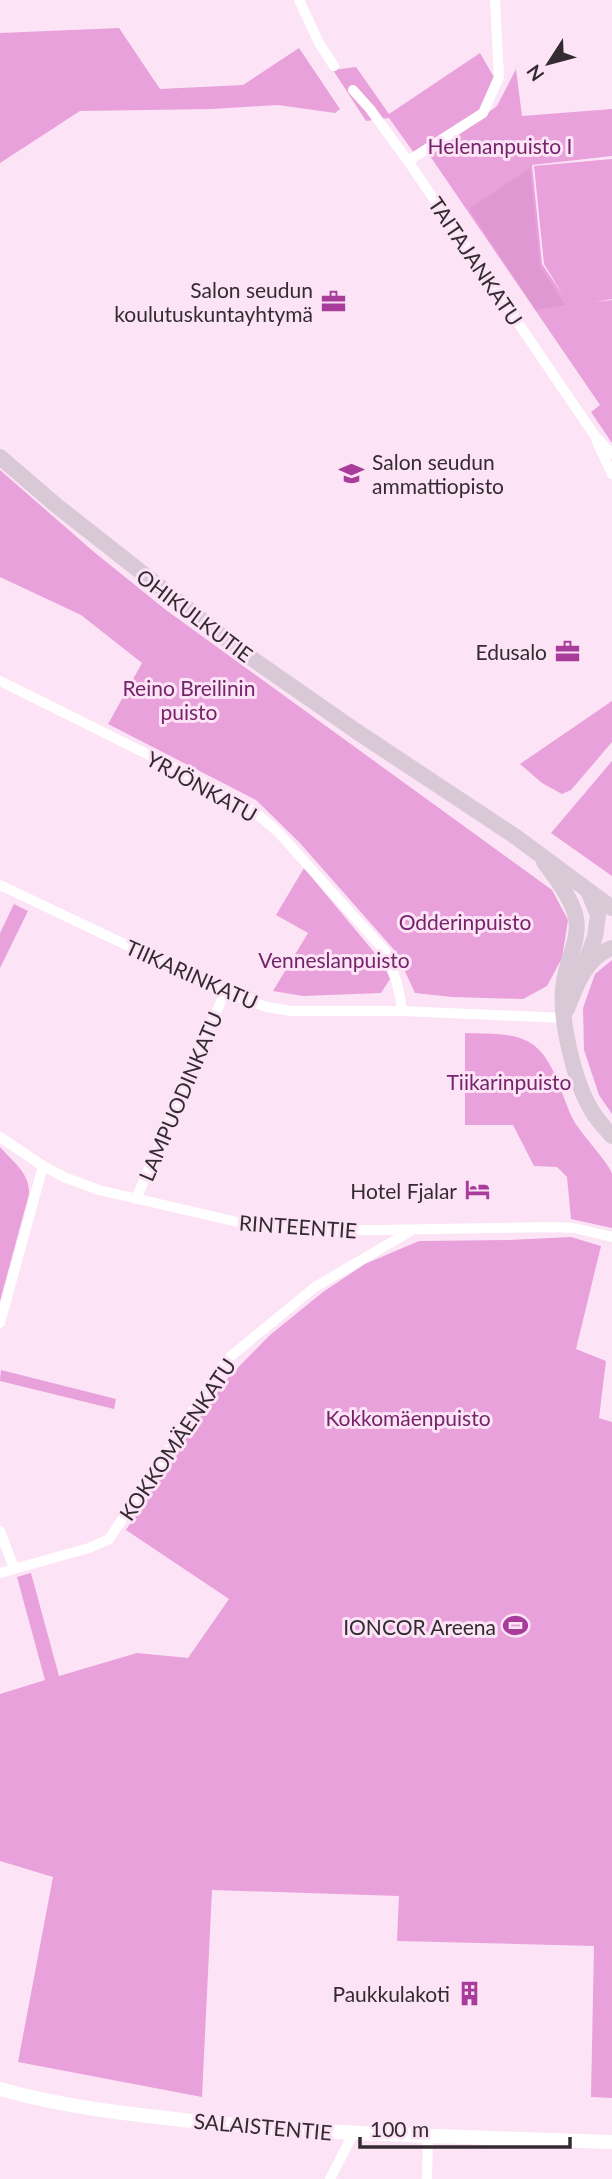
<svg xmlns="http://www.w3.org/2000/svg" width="612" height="2179" font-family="Lato,sans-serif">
  <rect width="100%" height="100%" fill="#fce4f6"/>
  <!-- green -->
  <g fill="#e8a1db">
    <path d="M 119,28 L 160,89 L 243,85 L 299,48 L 340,109 L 335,113 L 278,105 L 212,109 L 80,111 L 0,163 L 0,33 Z"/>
    <path d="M 480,53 L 495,79 L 481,109 L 414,153 L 389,118 L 366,121 L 333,70 L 356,67 L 389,114 Z"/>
    <path d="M 516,69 L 522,116 L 612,109 L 612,156 L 532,165 L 542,264 L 563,295 L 544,264 L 534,166 L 612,159 L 612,299 L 595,302 L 612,300 L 612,443 L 591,412 L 600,405 L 430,156 L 497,106 Z"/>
    <path d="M 0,470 L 94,552 L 166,610 L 552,890 L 568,920 L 562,958 L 547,986 L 523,999 L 452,997 L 415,993 L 396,952 L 299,842 L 256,800 L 108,724 L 142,663 L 81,615 L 0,577 Z"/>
    <path d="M 612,701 L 612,742 L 571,790 L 562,794 L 542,783 L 520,764 Z"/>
    <path d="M 612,761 L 612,876 L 551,833 Z"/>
    <path d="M 304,868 L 383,963 L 390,979 L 381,993 L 303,996 L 273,991 L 308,933 L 276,915 Z"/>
    <path d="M 14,904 L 28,911 L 0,968 L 0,933 Z"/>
    <path d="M 612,960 L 612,1114 L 599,1095 L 584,1050 L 583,1008 L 595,974 Z"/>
    <path d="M 465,1033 C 485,1034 512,1032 529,1042 C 555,1057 561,1097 574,1121 C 581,1134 610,1164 612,1174 C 612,1191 612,1211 612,1228 L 571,1219 L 567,1177 L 557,1167 L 534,1166 L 513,1125 L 465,1125 Z"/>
    <path d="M 0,1147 C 13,1162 30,1173 29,1194 L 0,1301 Z"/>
    <path d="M 571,1237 L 601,1246 L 576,1349 L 606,1361 L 599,1418 L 612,1422 L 612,2098 L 591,2097 L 594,1946 L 397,1941 L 399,1896 L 212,1890 L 202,2097 L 18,2062 L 53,1877 L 0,1861 L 0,1694 L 45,1680 L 17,1577 L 31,1573 L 59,1676 L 137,1653 L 188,1658 L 229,1599 L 126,1530 L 220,1386 L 270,1335 L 323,1292 L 365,1264 L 419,1241 L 509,1240 Z"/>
    <path d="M 1,1370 L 116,1399 L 114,1409 L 0,1381 Z"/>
  </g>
  <!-- forest -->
  <path fill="#df98d1" d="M 530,168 L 540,266 L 565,305 L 536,310 L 469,209 Z"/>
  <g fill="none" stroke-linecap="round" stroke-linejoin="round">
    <!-- minor -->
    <g stroke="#fff" stroke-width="10">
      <path d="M 299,0 L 319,43 L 334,66"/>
      <path d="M 353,90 L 370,109 L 408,161 L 595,436 L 612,454"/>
      <path d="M 408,161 L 483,113 L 499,77 L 495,0"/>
      <path d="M 597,442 L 612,474"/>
      <path d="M 0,681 L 175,768 L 234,799 L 256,813 L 278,832 L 385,951 C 394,971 400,989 402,1011"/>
      <path d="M 0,885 L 225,992 L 267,1007 L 291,1011 L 402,1011 L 564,1018"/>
      <path d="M 0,1137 L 43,1166 L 66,1178 L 99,1190 L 242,1223 L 316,1231 L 554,1227 L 574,1228 L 612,1237"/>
      <path d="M 136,1199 L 225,992"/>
      <path d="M 0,1323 L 43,1166"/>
      <path d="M 0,1531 L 14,1568"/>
      <path d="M 0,1573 L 89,1548 L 109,1539 L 166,1454 L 210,1382 L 231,1356 L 315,1287 L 409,1232"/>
      <path d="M 330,2179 L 353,2134"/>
      <path d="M 427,2179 L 428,2135"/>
    </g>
    <!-- tertiary -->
    <path stroke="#fff" stroke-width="14" d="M 0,2089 C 62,2107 129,2114 193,2121 C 333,2135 472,2137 612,2142"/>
    <!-- secondary -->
    <g stroke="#d9c8d6" stroke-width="16">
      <path d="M 0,457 L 57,506 L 244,653 L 356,731 L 516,837 L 612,908"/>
      <path d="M 544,862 C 555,877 573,900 576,918 C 580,939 567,961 564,981 C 558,1015 574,1082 592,1111 C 597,1120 605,1128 612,1136"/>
      <path d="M 581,974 L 595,937 L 598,915 L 588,891"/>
      <path d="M 567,1009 C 576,986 586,957 612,948"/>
    </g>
  </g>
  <!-- icons -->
  <defs>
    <symbol id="office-bare" viewBox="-9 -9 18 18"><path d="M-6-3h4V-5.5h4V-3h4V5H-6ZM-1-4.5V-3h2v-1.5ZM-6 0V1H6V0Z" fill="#a93c9b" stroke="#fce4f6" stroke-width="2.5" paint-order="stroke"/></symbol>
    <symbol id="school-bare" viewBox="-9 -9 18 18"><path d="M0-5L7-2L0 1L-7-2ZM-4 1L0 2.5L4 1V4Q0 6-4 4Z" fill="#a93c9b" stroke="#fce4f6" stroke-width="2.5" paint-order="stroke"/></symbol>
    <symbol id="hotel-bare" viewBox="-9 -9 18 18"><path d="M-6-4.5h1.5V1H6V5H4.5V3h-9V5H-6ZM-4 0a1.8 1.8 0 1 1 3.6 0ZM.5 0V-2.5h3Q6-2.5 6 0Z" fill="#a93c9b" stroke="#fce4f6" stroke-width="2.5" paint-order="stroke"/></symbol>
    <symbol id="stadium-bare" viewBox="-9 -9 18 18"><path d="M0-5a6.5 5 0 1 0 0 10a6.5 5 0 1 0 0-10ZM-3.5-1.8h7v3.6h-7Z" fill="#a93c9b" stroke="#fce4f6" stroke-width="2.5" paint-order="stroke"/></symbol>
    <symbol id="building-bare" viewBox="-9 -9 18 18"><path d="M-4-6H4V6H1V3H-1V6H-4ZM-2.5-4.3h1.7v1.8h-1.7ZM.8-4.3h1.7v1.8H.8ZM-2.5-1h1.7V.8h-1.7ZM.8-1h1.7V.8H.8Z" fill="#a93c9b" stroke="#fce4f6" stroke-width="2.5" paint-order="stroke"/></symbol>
  </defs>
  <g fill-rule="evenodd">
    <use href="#office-bare" x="316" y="284" width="35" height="35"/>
    <use href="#school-bare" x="334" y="456" width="35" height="35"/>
    <use href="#office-bare" x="550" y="634" width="35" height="35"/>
    <use href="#hotel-bare" x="460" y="1172" width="35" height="35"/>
    <use href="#stadium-bare" x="498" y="1608" width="35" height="35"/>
    <use href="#building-bare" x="452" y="1976" width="35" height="35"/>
  </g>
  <g text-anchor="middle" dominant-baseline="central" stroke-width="6" stroke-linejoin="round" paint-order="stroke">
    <!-- park labels -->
    <g font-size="21" fill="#75236a" stroke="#fce4f6">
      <text x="500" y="145">Helenanpuisto I</text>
      <text x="189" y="687">Reino Breilinin<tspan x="189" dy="24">puisto</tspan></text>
      <text x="465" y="921">Odderinpuisto</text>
      <text x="334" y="959">Venneslanpuisto</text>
      <text x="509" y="1081">Tiikarinpuisto</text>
      <text x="408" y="1417">Kokkomäenpuisto</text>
    </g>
    <!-- street labels -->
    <g font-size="21" fill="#342b32" stroke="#fce4f6">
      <text transform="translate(476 261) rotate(56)">TAITAJANKATU</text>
      <text transform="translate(195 615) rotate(37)">OHIKULKUTIE</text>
      <text transform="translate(202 786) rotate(29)">YRJÖNKATU</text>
      <text transform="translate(192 974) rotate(24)">TIIKARINKATU</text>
      <text transform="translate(180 1096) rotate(-67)">LAMPUODINKATU</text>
      <text transform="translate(298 1226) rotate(4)">RINTEENTIE</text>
      <text transform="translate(177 1439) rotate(-56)">KOKKOMÄENKATU</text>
      <text transform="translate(263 2126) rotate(5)">SALAISTENTIE</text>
    </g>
    <!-- poi labels -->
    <g font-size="21" fill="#342b32" stroke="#fce4f6" text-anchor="end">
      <text x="313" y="289">Salon seudun<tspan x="313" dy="24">koulutuskuntayhtymä</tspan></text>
      <text x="372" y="461" text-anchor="start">Salon seudun<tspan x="372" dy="24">ammattiopisto</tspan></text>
      <text x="547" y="651">Edusalo</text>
      <text x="457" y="1190">Hotel Fjalar</text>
      <text x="496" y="1626">IONCOR Areena</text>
      <text x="450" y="1993">Paukkulakoti</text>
    </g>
  </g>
  <!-- north arrow -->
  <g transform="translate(549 63) rotate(234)" stroke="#fce4f6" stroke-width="5" paint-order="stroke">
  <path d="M0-5L12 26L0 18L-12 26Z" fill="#342b32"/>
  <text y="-10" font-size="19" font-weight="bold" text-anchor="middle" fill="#342b32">N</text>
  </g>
  <!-- scale -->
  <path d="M360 2137v10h210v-10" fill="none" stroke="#342b32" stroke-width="3.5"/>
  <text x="370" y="2137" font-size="21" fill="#342b32" stroke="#fce4f6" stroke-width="5" paint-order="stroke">100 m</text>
</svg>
